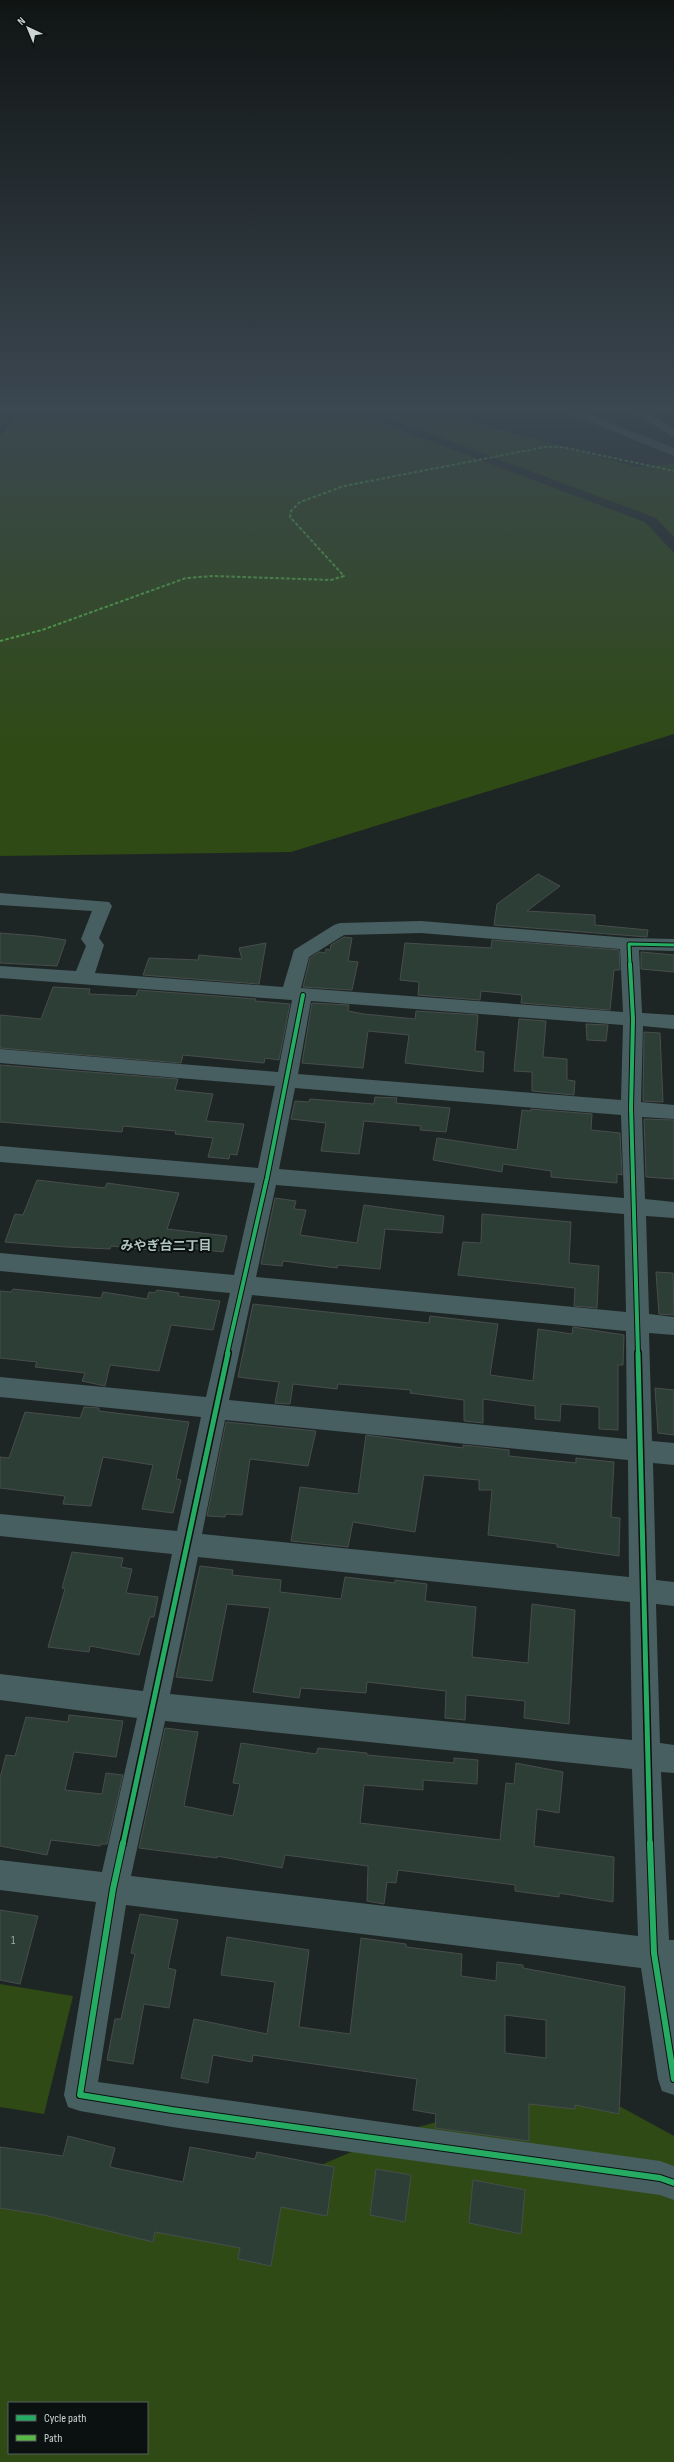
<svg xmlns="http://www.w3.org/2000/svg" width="674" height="2462" font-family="'Sofia Sans Condensed','Noto Sans JP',sans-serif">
  <rect width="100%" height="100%" fill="#1e2625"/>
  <!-- green -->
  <g fill="#2f4a14" fill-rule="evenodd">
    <path d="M 0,411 L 350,411 L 645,522 L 674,553 L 674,734 L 291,852 L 0,856 Z"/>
    <path d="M 369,411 L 432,411 L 637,467 L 674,464 L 674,537 L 656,518 Z"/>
    <path d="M 0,1984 L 73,1996 L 44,2114 L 0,2107 Z"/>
    <path d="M 539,2094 L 599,2095 L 674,2136 L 674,2462 L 0,2462 L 0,2178 L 215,2210 L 396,2133 ZM 9,2403 L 147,2403 L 147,2453 L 9,2453 Z"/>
  </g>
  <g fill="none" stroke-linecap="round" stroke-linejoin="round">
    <!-- stream -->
    <path stroke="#03111c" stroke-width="4" d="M 0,413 L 14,415 L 0,432"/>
  </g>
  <!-- building -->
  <g fill="#2d3e37" stroke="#474d4b" fill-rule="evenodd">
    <path d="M 538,874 L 560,886 L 527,911 L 595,915 L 595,925 L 648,930 L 647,937 L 494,925 L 497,904 Z"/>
    <path d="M 0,933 L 37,936 L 66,940 L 57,966 L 0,963 Z"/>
    <path d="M 344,937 L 352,938 L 348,961 L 358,962 L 352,990 L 303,987 L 310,958 L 319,952 L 325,953 L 326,949 L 330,950 L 331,945 Z"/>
    <path d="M 492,940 L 619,950 L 620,970 L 614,970 L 610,1010 L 521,1003 L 522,995 L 481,991 L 480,1000 L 418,995 L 419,982 L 400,980 L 405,943 L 491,948 Z"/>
    <path d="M 266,943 L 259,984 L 143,975 L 149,958 L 198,960 L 199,955 L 242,959 L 239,948 Z"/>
    <path d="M 641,952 L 674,955 L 674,972 L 641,969 Z"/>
    <path d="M 53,987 L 90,989 L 89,994 L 136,996 L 138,990 L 256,999 L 255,1001 L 290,1004 L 279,1060 L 265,1058 L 264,1063 L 183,1055 L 181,1063 L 0,1048 L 0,1015 L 41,1019 Z"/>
    <path d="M 312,1003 L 349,1005 L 348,1011 L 364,1014 L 415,1019 L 416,1011 L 478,1015 L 475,1051 L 484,1052 L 483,1072 L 405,1063 L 409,1035 L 368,1031 L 363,1068 L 302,1063 Z"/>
    <path d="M 519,1019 L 546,1021 L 543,1057 L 567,1059 L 567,1080 L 575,1081 L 574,1095 L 532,1091 L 532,1072 L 514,1071 Z"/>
    <path d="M 586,1024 L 608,1025 L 606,1041 L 587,1040 Z"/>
    <path d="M 644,1032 L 660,1033 L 663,1102 L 643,1101 Z"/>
    <path d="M 0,1065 L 178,1079 L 175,1090 L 213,1094 L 206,1121 L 244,1124 L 237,1155 L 230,1154 L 229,1159 L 208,1157 L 213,1138 L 175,1134 L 176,1131 L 123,1126 L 122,1132 L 0,1122 Z"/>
    <path d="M 375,1097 L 397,1098 L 396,1103 L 450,1108 L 446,1132 L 420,1130 L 421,1126 L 364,1121 L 359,1154 L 321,1151 L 326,1123 L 291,1119 L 295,1101 L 309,1102 L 310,1099 L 374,1104 Z"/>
    <path d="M 531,1109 L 592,1114 L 591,1130 L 620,1133 L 622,1175 L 617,1174 L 617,1183 L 551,1177 L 551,1171 L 503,1164 L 502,1172 L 433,1160 L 437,1138 L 517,1150 L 522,1110 L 531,1111 Z"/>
    <path d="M 644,1119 L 674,1120 L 674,1179 L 646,1177 Z"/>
    <path d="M 37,1180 L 105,1188 L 107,1183 L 179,1193 L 167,1229 L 227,1236 L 223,1252 L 163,1245 L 162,1251 L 111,1246 L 110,1249 L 66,1247 L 5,1242 L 15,1214 L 23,1215 Z"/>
    <path d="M 275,1198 L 296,1201 L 294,1209 L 306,1210 L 300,1235 L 357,1243 L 364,1205 L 444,1216 L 442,1233 L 385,1229 L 380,1269 L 338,1265 L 337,1268 L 283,1261 L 282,1266 L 261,1264 Z"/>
    <path d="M 482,1214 L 571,1222 L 569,1263 L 599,1266 L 597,1308 L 574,1306 L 575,1288 L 458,1275 L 463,1242 L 481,1243 Z"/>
    <path d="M 656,1272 L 673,1273 L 674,1315 L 659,1314 Z"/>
    <path d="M 13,1289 L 101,1298 L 103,1292 L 147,1299 L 149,1292 L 154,1293 L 157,1290 L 179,1293 L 178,1296 L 220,1301 L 213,1330 L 171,1325 L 159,1371 L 110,1365 L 105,1386 L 82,1381 L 85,1373 L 35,1367 L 37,1362 L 0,1358 L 0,1291 L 11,1292 Z"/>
    <path d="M 253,1304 L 429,1323 L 430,1316 L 498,1324 L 490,1375 L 533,1381 L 538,1329 L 572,1334 L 573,1327 L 624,1335 L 623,1365 L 618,1365 L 618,1430 L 599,1429 L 599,1407 L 561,1404 L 560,1421 L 535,1419 L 535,1406 L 483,1399 L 483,1423 L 464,1421 L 464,1400 L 410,1393 L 411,1390 L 338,1384 L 337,1389 L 293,1384 L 290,1404 L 275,1403 L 279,1382 L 238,1377 Z"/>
    <path d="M 655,1388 L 674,1390 L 674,1435 L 658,1433 Z"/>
    <path d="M 84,1407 L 99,1408 L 99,1411 L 189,1422 L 176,1479 L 181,1480 L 173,1513 L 142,1509 L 153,1465 L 103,1457 L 91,1506 L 63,1504 L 65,1496 L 0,1488 L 0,1457 L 9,1458 L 25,1412 L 80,1418 Z"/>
    <path d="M 226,1422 L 316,1431 L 308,1466 L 250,1459 L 242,1515 L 226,1514 L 225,1517 L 207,1516 Z"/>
    <path d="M 366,1435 L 463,1448 L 463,1445 L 509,1450 L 509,1456 L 576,1463 L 576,1458 L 614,1462 L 611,1517 L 620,1518 L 619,1556 L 557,1547 L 557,1544 L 488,1535 L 492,1490 L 479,1490 L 479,1480 L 424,1475 L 415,1532 L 353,1522 L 348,1547 L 291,1541 L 300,1487 L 358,1494 Z"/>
    <path d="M 72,1552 L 123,1558 L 121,1567 L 132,1569 L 126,1593 L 158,1597 L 154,1617 L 150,1617 L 139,1655 L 90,1646 L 89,1652 L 48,1647 L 65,1589 L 62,1588 Z"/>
    <path d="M 200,1566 L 233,1570 L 232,1575 L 281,1580 L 280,1592 L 341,1599 L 345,1577 L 395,1583 L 395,1580 L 427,1584 L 425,1601 L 476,1607 L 472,1657 L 528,1663 L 532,1604 L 575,1610 L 569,1724 L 524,1718 L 525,1701 L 466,1695 L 465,1720 L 445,1718 L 446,1691 L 367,1682 L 366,1693 L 301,1688 L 299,1698 L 253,1692 L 270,1608 L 227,1604 L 212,1681 L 176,1677 Z"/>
    <path d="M 69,1715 L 123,1721 L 116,1757 L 74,1752 L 65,1790 L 102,1794 L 106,1773 L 123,1775 L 107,1844 L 101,1844 L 100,1846 L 51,1840 L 47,1855 L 0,1846 L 0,1778 L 6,1755 L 15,1756 L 26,1717 L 68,1722 Z"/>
    <path d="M 165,1728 L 198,1732 L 184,1806 L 233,1816 L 240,1784 L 233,1783 L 241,1743 L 316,1754 L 318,1748 L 367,1753 L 367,1755 L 454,1763 L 454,1758 L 478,1760 L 477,1784 L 423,1780 L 423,1790 L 364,1785 L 360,1823 L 500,1840 L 506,1783 L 514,1784 L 516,1763 L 563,1772 L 559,1813 L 537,1809 L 534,1846 L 614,1857 L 613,1902 L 559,1893 L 559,1897 L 515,1891 L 515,1885 L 398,1870 L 396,1883 L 387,1882 L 384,1904 L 367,1901 L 368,1866 L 285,1855 L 282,1868 L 217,1856 L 217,1858 L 139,1848 Z"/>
    <path d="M 0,1910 L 38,1916 L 20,1984 L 0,1980 Z"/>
    <path d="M 140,1914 L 178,1920 L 168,1968 L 176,1970 L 169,2008 L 144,2004 L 133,2064 L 107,2060 L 115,2019 L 121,2019 L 135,1954 L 131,1953 Z"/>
    <path d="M 227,1937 L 309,1950 L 299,2027 L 350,2034 L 361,1938 L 406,1944 L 406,1947 L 462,1954 L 461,1976 L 496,1981 L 497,1962 L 523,1965 L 523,1968 L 625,1987 L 619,2114 L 575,2105 L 575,2109 L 529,2104 L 529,2141 L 435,2128 L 436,2114 L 413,2110 L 417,2079 L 253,2055 L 252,2062 L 213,2055 L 208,2083 L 181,2078 L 194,2019 L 267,2034 L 275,1982 L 221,1975 ZM 505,2015 L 546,2020 L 546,2058 L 505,2053 Z"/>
    <path d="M 68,2136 L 115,2148 L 110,2167 L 183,2182 L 190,2147 L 255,2159 L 257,2152 L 334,2167 L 327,2216 L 281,2207 L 271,2266 L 238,2259 L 240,2248 L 155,2232 L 153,2242 L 44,2215 L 0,2208 L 0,2147 L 63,2156 Z"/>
    <path d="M 376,2169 L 411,2175 L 405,2222 L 370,2215 Z"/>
    <path d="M 473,2180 L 525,2190 L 521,2234 L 469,2223 Z"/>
  </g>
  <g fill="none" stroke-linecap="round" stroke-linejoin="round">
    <!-- minor -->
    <g fill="#485f62" fill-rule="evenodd">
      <path d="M 632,411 L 646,411 L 674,429 L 674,438 Z"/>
      <path d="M 0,893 L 109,902 L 112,906 L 99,938 L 104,945 L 95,973 L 283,987 L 294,950 L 334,925 L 340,923 L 421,921 L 629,938 L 674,939 L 674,951 L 639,950 L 642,1013 L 674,1015 L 674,1029 L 643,1026 L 641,1102 L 674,1105 L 674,1119 L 642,1117 L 645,1199 L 674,1202 L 674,1218 L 646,1216 L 649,1314 L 674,1317 L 674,1335 L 649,1333 L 652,1441 L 674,1443 L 674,1465 L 653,1463 L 656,1580 L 674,1582 L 674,1606 L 656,1604 L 660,1743 L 674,1745 L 674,1773 L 661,1772 L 669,1940 L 674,1940 L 674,2095 L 662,2091 L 658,2079 L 641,1968 L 126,1905 L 98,2082 L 660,2161 L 674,2166 L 674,2200 L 660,2195 L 172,2127 L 80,2111 L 68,2107 L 64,2095 L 96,1902 L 0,1890 L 0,1860 L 102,1872 L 137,1718 L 0,1700 L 0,1674 L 143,1691 L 172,1554 L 0,1536 L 0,1514 L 177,1531 L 201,1417 L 0,1397 L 0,1377 L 206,1397 L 230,1293 L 0,1271 L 0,1253 L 234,1275 L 255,1183 L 0,1162 L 0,1146 L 258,1168 L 275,1086 L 0,1063 L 0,1049 L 278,1072 L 292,1000 L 0,978 L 0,966 L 76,971 L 86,946 L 81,939 L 92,911 L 0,905 ZM 421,933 L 620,949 L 623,1012 L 301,988 L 309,957 L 344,935 ZM 311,1001 L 623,1025 L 621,1100 L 298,1074 ZM 295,1088 L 621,1115 L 624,1198 L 279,1169 ZM 276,1185 L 624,1214 L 626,1312 L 256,1277 ZM 252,1295 L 626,1331 L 627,1439 L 229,1400 ZM 225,1420 L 628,1460 L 629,1577 L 202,1534 ZM 198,1557 L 630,1602 L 632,1740 L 170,1694 ZM 165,1721 L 632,1769 L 638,1936 L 131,1876 Z"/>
    </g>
    <!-- highway -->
    <path fill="#4c5e60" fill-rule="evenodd" d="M 563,411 L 580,411 L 674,448 L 674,456 Z"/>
    <!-- quiet -->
    <path stroke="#58b947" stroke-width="2" stroke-dasharray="3.5 2" stroke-linecap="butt" d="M 0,641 L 42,630 L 186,578 L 213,576 L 331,580 L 344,576 L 290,517 L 291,511 L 300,502 L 344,486 L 545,447 L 562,447 L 674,471"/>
    <defs>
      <path id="cycleway-far3" d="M 630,965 L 629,944 L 674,945"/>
      <g id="cycleway-far2">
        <path d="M 630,964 L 633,1019 L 631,1108 L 638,1354"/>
        <path d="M 227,1354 L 267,1178 L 303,995"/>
      </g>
      <g id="cycleway-far1">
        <path d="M 638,1353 L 650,1844"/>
        <path d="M 123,1844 L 228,1353"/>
      </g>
      <g id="cycleway">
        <path d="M 123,1843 L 113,1889 L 80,2095 L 172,2110 L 660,2178 L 674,2183"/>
        <path d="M 650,1843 L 654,1953 L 674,2079"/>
      </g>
    </defs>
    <!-- cycleway-far3 casing -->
    <use href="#cycleway-far3" stroke="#0a1110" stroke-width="5"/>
    <!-- cycleway-far2 casing -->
    <use href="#cycleway-far2" stroke="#0a1110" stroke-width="6"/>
    <!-- cycleway-far1 casing -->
    <use href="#cycleway-far1" stroke="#0a1110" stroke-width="8"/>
    <!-- cycleway casing -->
    <use href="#cycleway" stroke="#0a1110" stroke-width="8"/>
    <!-- cycleway-far3 -->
    <use href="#cycleway-far3" stroke="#26ab63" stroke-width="3"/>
    <!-- cycleway-far2 -->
    <use href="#cycleway-far2" stroke="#26ab63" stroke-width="4"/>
    <!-- cycleway-far1 -->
    <use href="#cycleway-far1" stroke="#26ab63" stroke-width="5"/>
    <!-- cycleway -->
    <use href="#cycleway" stroke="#26ab63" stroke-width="6"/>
  </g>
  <!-- sky -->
  <linearGradient id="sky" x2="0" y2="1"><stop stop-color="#101514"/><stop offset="0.54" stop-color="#3b4751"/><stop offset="1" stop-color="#3b4751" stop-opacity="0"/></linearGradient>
  <rect width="674" height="756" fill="url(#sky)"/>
  <g text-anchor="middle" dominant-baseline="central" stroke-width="4" stroke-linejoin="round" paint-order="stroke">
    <!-- near-number labels -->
    <g font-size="12" fill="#a4afac">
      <text x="13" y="1940">1</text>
    </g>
    <!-- neighbourhood labels -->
    <g font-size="13" font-weight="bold" fill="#b2c6c2" stroke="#0a1110">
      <text x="166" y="1246">みやぎ台二丁目</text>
    </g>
  </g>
  <!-- legend -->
  <rect x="8" y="2402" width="140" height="52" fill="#0a1110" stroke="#575f5e"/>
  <rect x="16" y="2415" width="20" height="6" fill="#26ab63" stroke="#575f5e"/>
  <text x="44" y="2422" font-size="12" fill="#cbd5d3">Cycle path</text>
  <rect x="16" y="2435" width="20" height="6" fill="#58b947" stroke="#575f5e"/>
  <text x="44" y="2442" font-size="12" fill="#cbd5d3">Path</text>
  <!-- north arrow -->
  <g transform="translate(28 28) rotate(316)" stroke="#0a1110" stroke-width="3" paint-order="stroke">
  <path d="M0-3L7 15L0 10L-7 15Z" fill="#cbd5d3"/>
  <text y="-6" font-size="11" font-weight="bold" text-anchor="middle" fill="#cbd5d3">N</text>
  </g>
</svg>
